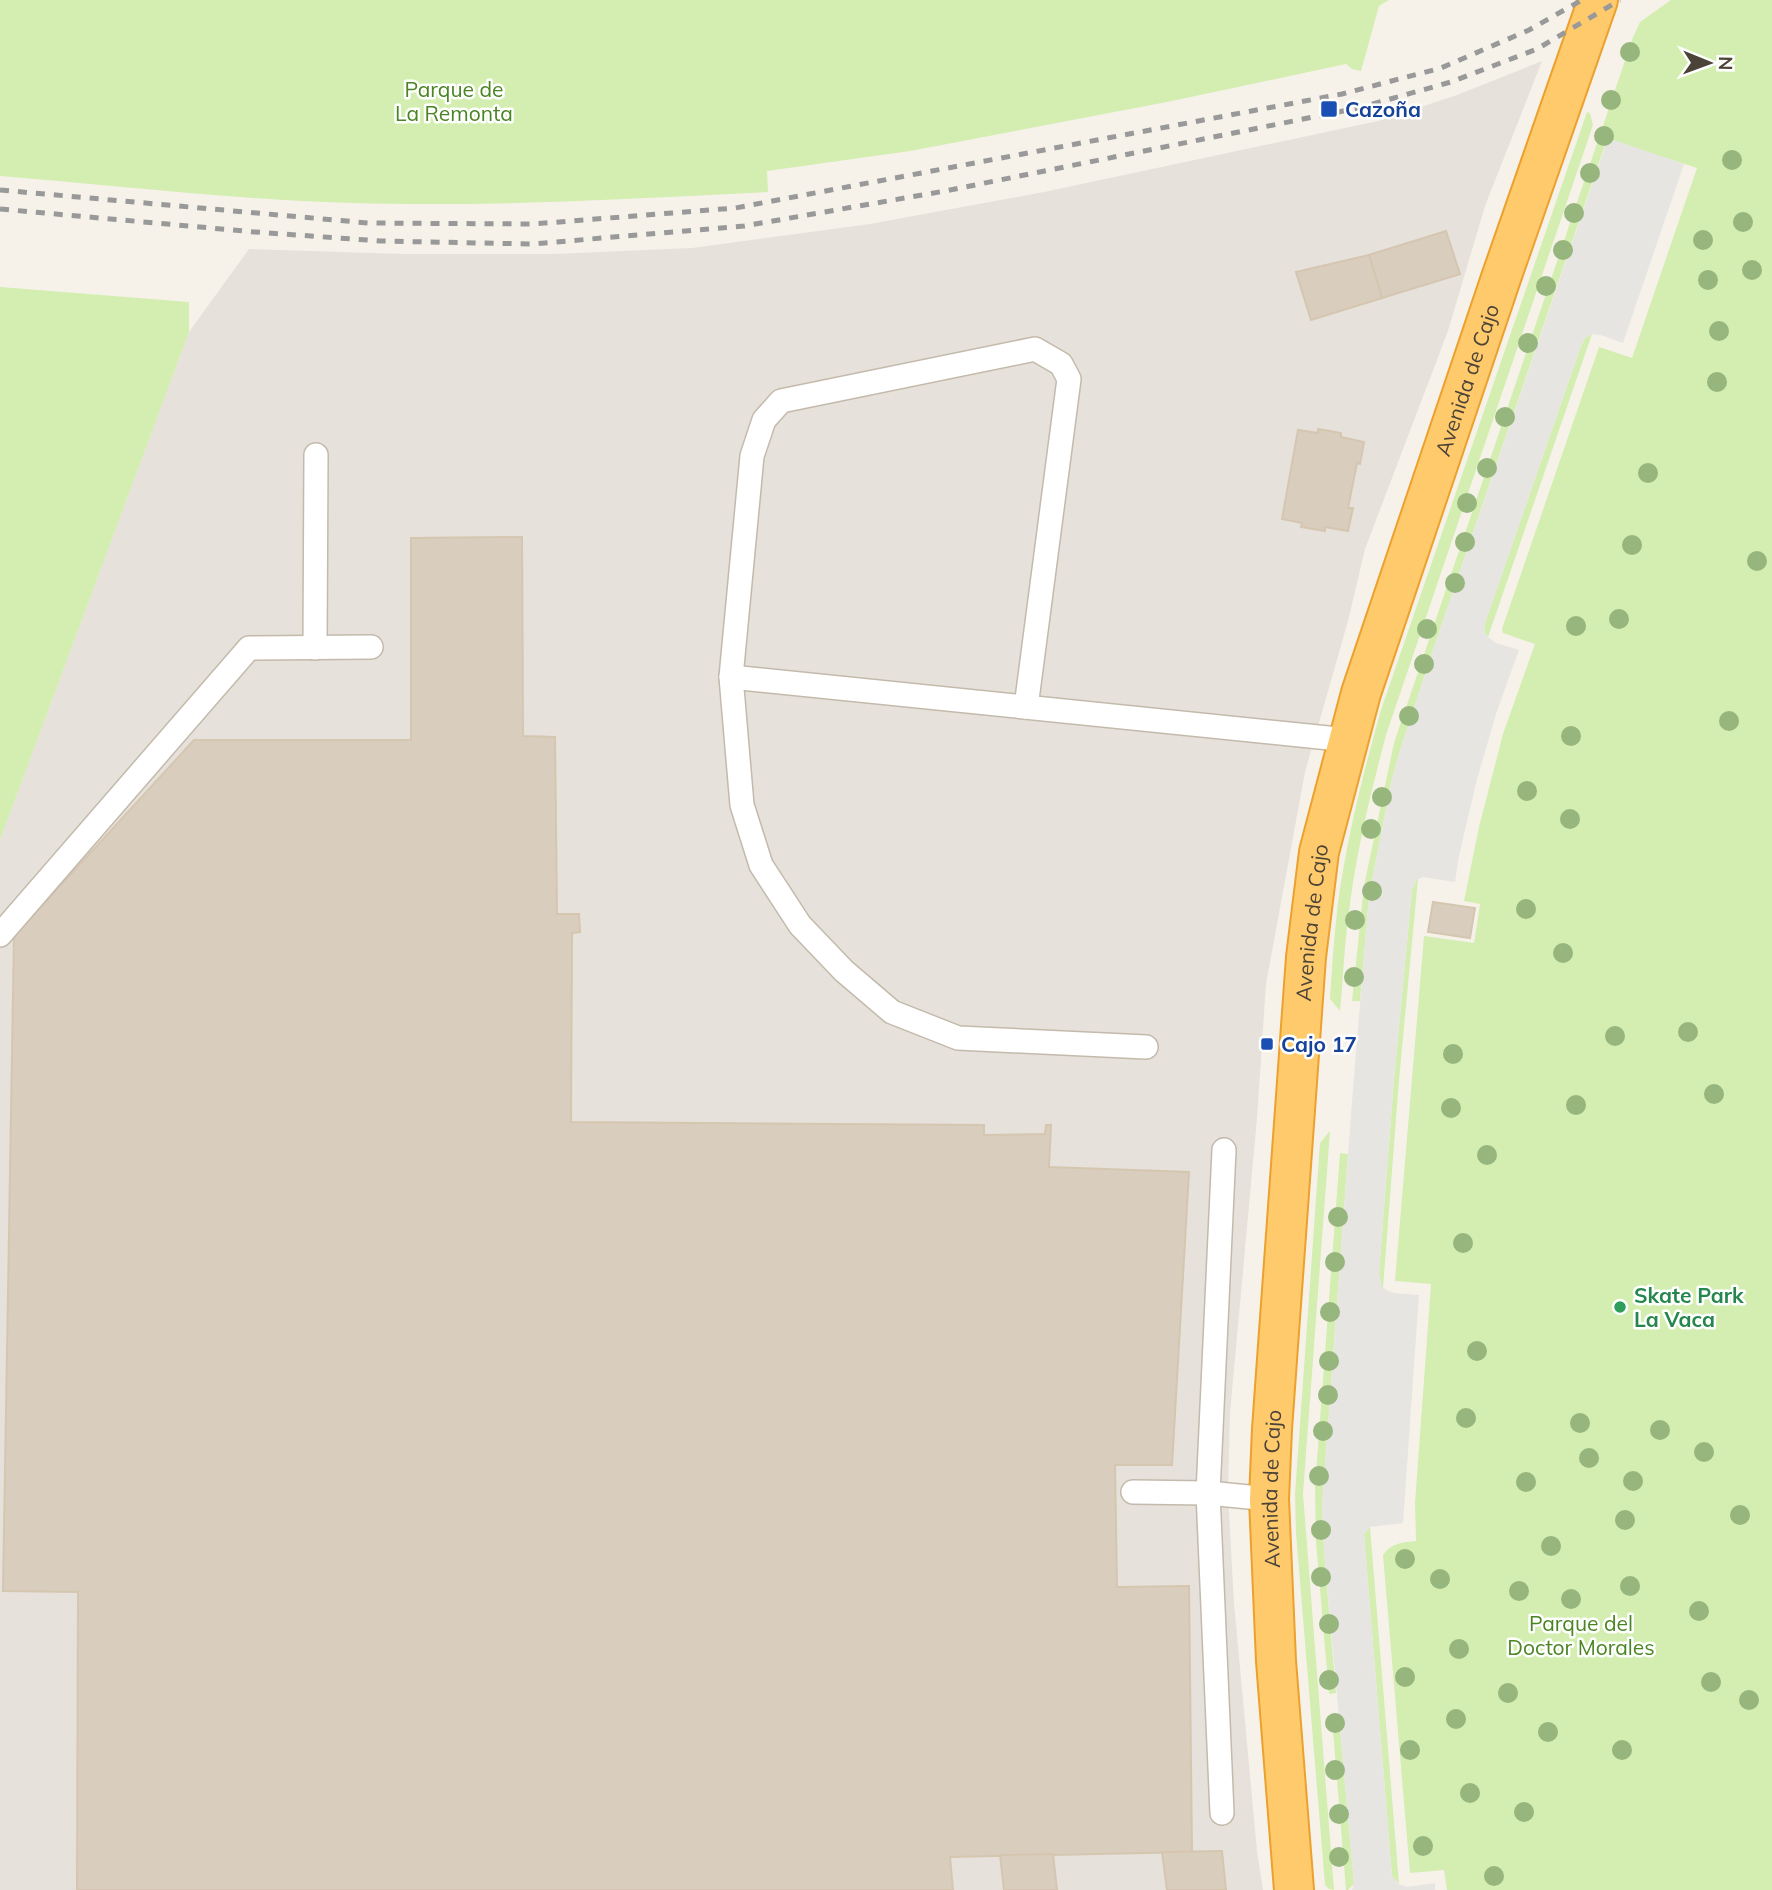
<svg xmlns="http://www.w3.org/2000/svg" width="1772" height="1890" font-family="Mulish,sans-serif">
  <rect width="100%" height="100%" fill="#f6f2ea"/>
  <!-- industrial -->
  <path fill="#e6e1db" d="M 1542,61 L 1485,206 L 1448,331 L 1365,549 L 1348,621 L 1305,772 L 1266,984 L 1257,1118 L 1230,1413 L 1228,1495 L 1234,1603 L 1257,1851 L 1263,1890 L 0,1890 L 0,840 L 189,332 L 249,249 L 404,254 L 553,254 L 692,248 L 870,224 L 1044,192 L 1378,121 L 1457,95 Z"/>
  <!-- green -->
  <g fill="#d3eeb0">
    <path d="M 0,0 L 1389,0 L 1379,6 L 1361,71 L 1352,69 L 1346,64 L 1167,102 L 910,151 L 767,171 L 768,192 C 648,198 528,205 408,204 C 272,204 135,187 0,176 Z"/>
    <path d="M 1671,0 L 1772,0 L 1772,1890 L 1447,1890 L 1444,1870 L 1410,1873 L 1383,1555 C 1391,1543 1403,1542 1416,1541 L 1415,1503 L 1431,1284 L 1395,1281 L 1424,936 L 1474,943 L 1480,904 L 1464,901 L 1479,827 L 1503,734 L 1535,644 L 1503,633 L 1502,629 L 1599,347 L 1632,358 L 1697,168 L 1607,139 L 1431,656 L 1399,754 L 1391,783 L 1369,896 L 1360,1001 L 1352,1001 L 1364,886 L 1394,743 L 1633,37 L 1640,22 Z"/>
    <path d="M 1587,112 L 1590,113 L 1593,125 L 1386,735 C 1370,796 1355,857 1348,920 C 1344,950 1343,981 1340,1011 L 1330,999 C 1332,967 1334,935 1338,903 C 1347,837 1363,774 1381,710 Z"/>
    <path d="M 0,287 L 189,302 L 189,332 L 0,840 Z"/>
    <path d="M 1592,334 L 1488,637 L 1484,632 L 1485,623 L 1581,346 L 1585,338 Z"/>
    <path d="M 1418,879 L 1399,1080 L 1383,1288 L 1381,1285 L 1379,1273 L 1394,1079 L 1412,890 L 1416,881 Z"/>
    <path d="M 1330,1131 L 1303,1494 L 1334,1890 L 1329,1889 L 1325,1885 L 1296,1533 L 1295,1494 L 1320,1143 Z"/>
    <path d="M 1340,1153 L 1348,1154 L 1322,1506 L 1324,1551 L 1336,1693 L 1329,1694 L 1316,1542 L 1315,1486 Z"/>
    <path d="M 1370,1527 L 1399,1884 L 1392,1876 L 1364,1534 Z"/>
    <path d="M 1332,1718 L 1339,1718 L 1354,1884 L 1348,1890 L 1346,1890 Z"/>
  </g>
  <!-- parking -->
  <path fill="#e7e5e2" d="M 1608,138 L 1684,164 L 1623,343 L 1601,335 L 1592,334 L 1585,338 L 1581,346 L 1485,623 L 1484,632 L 1488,637 L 1496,643 L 1519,650 L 1496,714 L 1477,779 L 1459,856 L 1455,882 L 1422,877 L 1416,881 L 1412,890 L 1394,1079 L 1379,1273 L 1381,1285 L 1386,1290 L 1394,1293 L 1419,1295 L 1403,1523 L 1370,1527 L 1364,1534 L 1392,1876 L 1399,1884 L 1407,1887 L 1435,1883 L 1435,1890 L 1352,1890 L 1354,1884 L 1324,1551 L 1322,1506 L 1353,1088 L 1369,896 L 1391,783 L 1399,754 L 1431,656 Z"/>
  <!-- building -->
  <g fill="#d9cebe" stroke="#d5c6b0" stroke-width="2">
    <path d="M 1446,231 L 1460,274 L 1382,298 L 1369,255 Z"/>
    <path d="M 1369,255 L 1382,298 L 1311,320 L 1296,272 Z"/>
    <path d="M 1318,429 L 1341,433 L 1341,437 L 1364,442 L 1360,464 L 1357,463 L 1348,508 L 1353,508 L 1348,531 L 1325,527 L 1325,531 L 1301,527 L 1302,523 L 1282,519 L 1298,430 L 1318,433 Z"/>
    <path d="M 522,537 L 523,736 L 555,737 L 557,914 L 579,914 L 580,932 L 572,933 L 571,1122 L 984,1125 L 984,1135 L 1045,1134 L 1046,1125 L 1051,1125 L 1049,1167 L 1189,1172 L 1172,1465 L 1115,1465 L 1117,1587 L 1189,1586 L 1192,1852 L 950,1857 L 953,1890 L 77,1890 L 78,1592 L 3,1591 L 14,936 L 194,740 L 411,740 L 411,538 Z"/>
    <path d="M 1433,902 L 1475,908 L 1470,938 L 1428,932 Z"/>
    <path d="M 1222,1851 L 1226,1890 L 1167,1890 L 1162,1852 Z"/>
    <path d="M 1053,1854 L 1057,1890 L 1004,1890 L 1000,1855 Z"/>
  </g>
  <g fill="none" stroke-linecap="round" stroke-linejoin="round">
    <defs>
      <g id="lane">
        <path d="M 315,648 L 316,455"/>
        <path d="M 731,677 L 1348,740"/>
        <path d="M 1026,707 L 1069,379 L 1061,364 L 1035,349 L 781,401 L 764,420 L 752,456 L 731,677 L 742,805 L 761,865 L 800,925 L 844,971 L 892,1012 L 958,1038 L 1146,1047"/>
        <path d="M 0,935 L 249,648 L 371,647"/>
        <path d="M 1133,1492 L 1208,1493 L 1269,1499"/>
        <path d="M 1222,1813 L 1208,1493 L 1224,1150"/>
      </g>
      <g id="highway">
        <path id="s1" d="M 1294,1890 L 1276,1661 L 1269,1499 L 1272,1429 L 1306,957 L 1319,852 L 1361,693 L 1501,278 L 1598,0"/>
      </g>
    </defs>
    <!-- lane casing -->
    <use href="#lane" stroke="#c3baab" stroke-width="26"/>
    <!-- highway casing -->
    <use href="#highway" stroke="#eca12e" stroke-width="42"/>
    <!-- lane -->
    <use href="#lane" stroke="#fff" stroke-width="23"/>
    <!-- highway -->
    <use href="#highway" stroke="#ffca6c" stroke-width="38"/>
    <!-- rail -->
    <g stroke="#999" stroke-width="5" stroke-dasharray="9 9" stroke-linecap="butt">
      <path d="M 0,190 L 368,223 L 533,224 L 735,208 L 1342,94 L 1441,68 L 1529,30 L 1582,0"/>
      <path d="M 0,209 L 255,232 L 380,241 L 532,244 L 744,226 L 945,191 L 1358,108 L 1451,82 L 1537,49 L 1620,0"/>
    </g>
  </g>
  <!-- trees -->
  <g fill="#97b67d">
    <circle cx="1630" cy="52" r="10"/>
    <circle cx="1611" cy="100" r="10"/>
    <circle cx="1604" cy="136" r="10"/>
    <circle cx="1732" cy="160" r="10"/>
    <circle cx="1590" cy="173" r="10"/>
    <circle cx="1574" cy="213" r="10"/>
    <circle cx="1743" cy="222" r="10"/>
    <circle cx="1703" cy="240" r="10"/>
    <circle cx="1563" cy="250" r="10"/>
    <circle cx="1752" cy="270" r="10"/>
    <circle cx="1708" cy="280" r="10"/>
    <circle cx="1546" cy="286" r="10"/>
    <circle cx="1719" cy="331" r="10"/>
    <circle cx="1528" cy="343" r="10"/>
    <circle cx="1717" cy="382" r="10"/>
    <circle cx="1505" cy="417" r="10"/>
    <circle cx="1487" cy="468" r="10"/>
    <circle cx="1648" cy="473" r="10"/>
    <circle cx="1467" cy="503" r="10"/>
    <circle cx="1465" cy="542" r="10"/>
    <circle cx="1632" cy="545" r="10"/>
    <circle cx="1757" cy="561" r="10"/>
    <circle cx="1455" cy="583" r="10"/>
    <circle cx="1619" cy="619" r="10"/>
    <circle cx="1576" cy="626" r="10"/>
    <circle cx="1427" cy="629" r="10"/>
    <circle cx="1424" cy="664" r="10"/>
    <circle cx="1409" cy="716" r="10"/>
    <circle cx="1729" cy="721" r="10"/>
    <circle cx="1571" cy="736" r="10"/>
    <circle cx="1527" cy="791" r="10"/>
    <circle cx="1382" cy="797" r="10"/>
    <circle cx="1570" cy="819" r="10"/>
    <circle cx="1371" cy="829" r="10"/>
    <circle cx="1372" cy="891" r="10"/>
    <circle cx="1526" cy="909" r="10"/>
    <circle cx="1355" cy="920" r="10"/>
    <circle cx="1563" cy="953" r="10"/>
    <circle cx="1354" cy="977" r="10"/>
    <circle cx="1688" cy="1032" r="10"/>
    <circle cx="1615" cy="1036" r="10"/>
    <circle cx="1453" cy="1054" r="10"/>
    <circle cx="1714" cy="1094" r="10"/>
    <circle cx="1576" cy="1105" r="10"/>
    <circle cx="1451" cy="1108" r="10"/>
    <circle cx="1487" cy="1155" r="10"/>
    <circle cx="1338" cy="1217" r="10"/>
    <circle cx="1463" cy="1243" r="10"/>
    <circle cx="1335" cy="1262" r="10"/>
    <circle cx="1330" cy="1312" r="10"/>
    <circle cx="1477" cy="1351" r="10"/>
    <circle cx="1329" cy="1361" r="10"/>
    <circle cx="1328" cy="1395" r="10"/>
    <circle cx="1466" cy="1418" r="10"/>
    <circle cx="1580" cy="1423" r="10"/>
    <circle cx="1660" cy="1430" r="10"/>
    <circle cx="1323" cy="1431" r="10"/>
    <circle cx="1704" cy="1452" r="10"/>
    <circle cx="1589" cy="1458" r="10"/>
    <circle cx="1319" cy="1476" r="10"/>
    <circle cx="1633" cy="1481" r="10"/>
    <circle cx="1526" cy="1482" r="10"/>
    <circle cx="1740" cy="1515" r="10"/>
    <circle cx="1625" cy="1520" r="10"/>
    <circle cx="1321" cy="1530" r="10"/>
    <circle cx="1551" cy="1546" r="10"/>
    <circle cx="1405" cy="1559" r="10"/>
    <circle cx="1321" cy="1577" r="10"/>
    <circle cx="1440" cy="1579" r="10"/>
    <circle cx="1630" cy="1586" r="10"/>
    <circle cx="1519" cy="1591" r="10"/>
    <circle cx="1571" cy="1599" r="10"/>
    <circle cx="1699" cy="1611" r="10"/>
    <circle cx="1329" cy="1624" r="10"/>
    <circle cx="1459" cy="1649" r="10"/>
    <circle cx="1405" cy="1677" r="10"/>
    <circle cx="1329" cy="1680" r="10"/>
    <circle cx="1711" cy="1682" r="10"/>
    <circle cx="1508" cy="1693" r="10"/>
    <circle cx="1749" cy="1700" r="10"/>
    <circle cx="1456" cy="1719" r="10"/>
    <circle cx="1335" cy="1723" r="10"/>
    <circle cx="1548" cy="1732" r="10"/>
    <circle cx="1410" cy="1750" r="10"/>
    <circle cx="1622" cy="1750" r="10"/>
    <circle cx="1335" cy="1770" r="10"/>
    <circle cx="1470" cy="1793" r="10"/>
    <circle cx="1524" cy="1812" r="10"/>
    <circle cx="1339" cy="1814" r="10"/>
    <circle cx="1423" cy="1846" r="10"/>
    <circle cx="1339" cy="1857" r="10"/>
    <circle cx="1494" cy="1876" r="10"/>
  </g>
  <!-- markers -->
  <g fill="#1a4fb4" stroke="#fff" stroke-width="2.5">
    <rect x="1320" y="100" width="18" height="18" rx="3.5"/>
    <rect x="1260" y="1037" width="14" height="14" rx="3.5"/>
  </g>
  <circle fill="#2e9e5b" stroke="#fff" stroke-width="2.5" cx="1620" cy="1307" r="7"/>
  <g text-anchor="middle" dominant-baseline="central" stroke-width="5" stroke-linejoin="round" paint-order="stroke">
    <!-- park labels -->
    <g font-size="21" fill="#4a8423" stroke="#fff">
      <text x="454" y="89">Parque de<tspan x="454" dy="24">La Remonta</tspan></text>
      <text x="1581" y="1623">Parque del<tspan x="1581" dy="24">Doctor Morales</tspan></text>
    </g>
    <!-- transit labels -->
    <g font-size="21" font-weight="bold" fill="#164399" stroke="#fff" text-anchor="start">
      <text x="1345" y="109">Cazoña</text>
      <text x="1281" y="1044">Cajo 17</text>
    </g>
    <!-- street labels -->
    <g font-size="21" fill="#4b4337" stroke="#fff">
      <text stroke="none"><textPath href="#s1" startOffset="1536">Avenida de Cajo</textPath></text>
      <text stroke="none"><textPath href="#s1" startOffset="970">Avenida de Cajo</textPath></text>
      <text stroke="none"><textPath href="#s1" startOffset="402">Avenida de Cajo</textPath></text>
    </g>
    <!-- leisure labels -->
    <g font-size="21" font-weight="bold" fill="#27864d" stroke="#fff" text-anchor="start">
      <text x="1634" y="1295">Skate Park<tspan x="1634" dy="24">La Vaca</tspan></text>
    </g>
  </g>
  <!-- north arrow -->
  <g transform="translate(1709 63) rotate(91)" stroke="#ffffff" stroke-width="5" paint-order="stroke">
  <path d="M0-5L12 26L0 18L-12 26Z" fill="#4b4337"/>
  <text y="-10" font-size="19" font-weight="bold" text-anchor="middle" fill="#4b4337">N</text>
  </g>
</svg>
